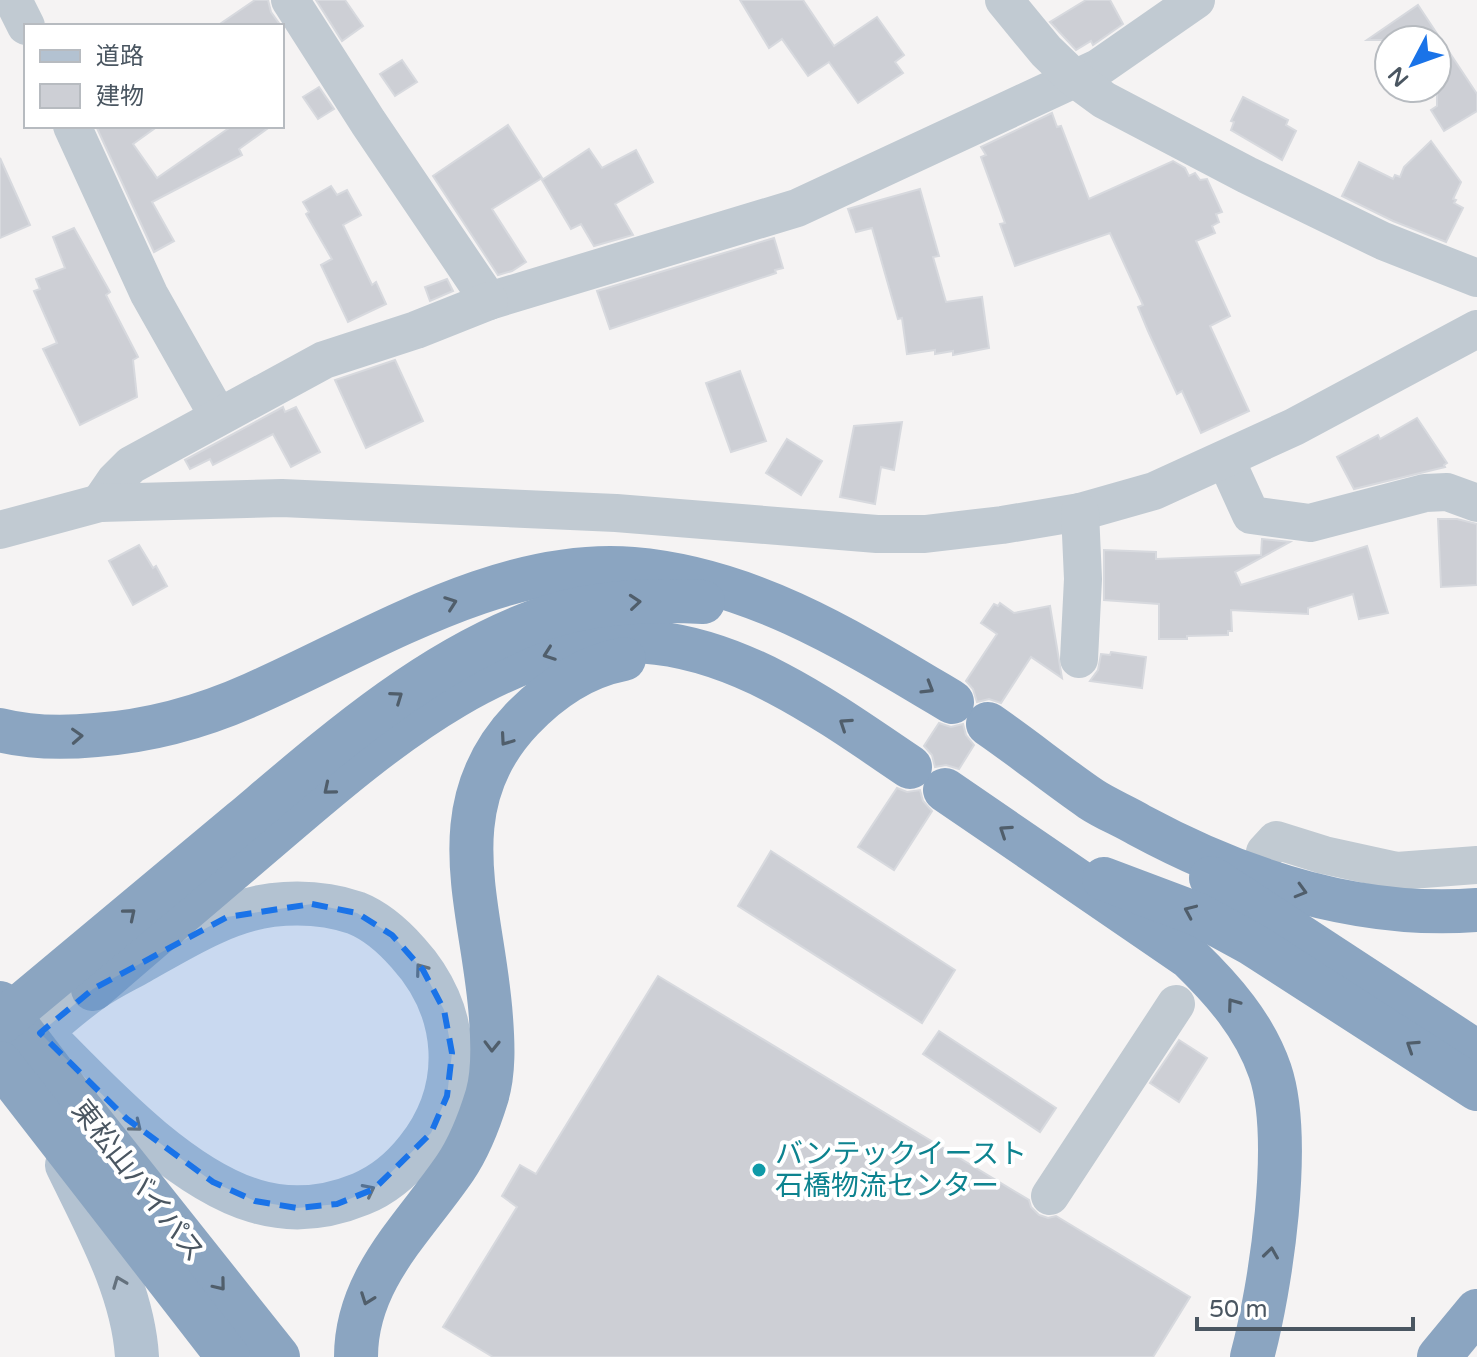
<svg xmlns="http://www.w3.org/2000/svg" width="1477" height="1357" font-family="'Varela Round','Noto Sans JP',sans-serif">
  <rect width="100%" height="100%" fill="#f5f3f3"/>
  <!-- building -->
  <g fill="#cdcfd5" stroke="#d7d9de" stroke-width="2">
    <path d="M 255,0 L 268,0 L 271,12 L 281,26 L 217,26 Z"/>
    <path d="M 316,0 L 345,0 L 363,26 L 342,41 Z"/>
    <path d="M 740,0 L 803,0 L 834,46 L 877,17 L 904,55 L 895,62 L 903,73 L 858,103 L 829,62 L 808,76 L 782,39 L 769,48 Z"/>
    <path d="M 1086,0 L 1110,0 L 1123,24 L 1093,45 L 1091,41 L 1076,50 L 1050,22 Z"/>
    <path d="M 1418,5 L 1477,94 L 1477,111 L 1444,131 L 1431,110 L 1437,106 L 1437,40 L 1367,40 Z"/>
    <path d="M 402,60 L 417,82 L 395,96 L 380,74 Z"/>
    <path d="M 319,87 L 334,109 L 318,119 L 303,97 Z"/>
    <path d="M 1243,97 L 1288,120 L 1286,125 L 1296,131 L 1282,160 L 1231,130 L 1234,122 L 1231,121 Z"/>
    <path d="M 1052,113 L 1057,127 L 1061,126 L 1089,199 L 1173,161 L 1185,168 L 1189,176 L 1195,173 L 1200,180 L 1207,179 L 1222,212 L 1216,214 L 1219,222 L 1212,226 L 1215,233 L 1196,241 L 1230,316 L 1210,326 L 1249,411 L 1201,433 L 1182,391 L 1177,394 L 1148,331 L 1138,307 L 1143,305 L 1110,233 L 1015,266 L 1000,224 L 1005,223 L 981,157 L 986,155 L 981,147 Z"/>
    <path d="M 508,125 L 542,178 L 492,209 L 526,262 L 512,271 L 498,275 L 433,176 Z"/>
    <path d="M 96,126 L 158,126 L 133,144 L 157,178 L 232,126 L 271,126 L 239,149 L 242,155 L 152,202 L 174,241 L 154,252 Z"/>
    <path d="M 1431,141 L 1461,182 L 1453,199 L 1456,200 L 1454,203 L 1463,208 L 1446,242 L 1393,221 L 1342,196 L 1359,162 L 1393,179 L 1395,175 L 1400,177 L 1404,167 Z"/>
    <path d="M 589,149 L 602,168 L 636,150 L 653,182 L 615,204 L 633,235 L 594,246 L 581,224 L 571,229 L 542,180 Z"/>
    <path d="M 0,158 L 30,225 L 0,238 Z"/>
    <path d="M 331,186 L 337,195 L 347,190 L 361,215 L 343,225 L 372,285 L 376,282 L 386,304 L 348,322 L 321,265 L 332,259 L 306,214 L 309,212 L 303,202 Z"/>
    <path d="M 920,189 L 939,256 L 933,257 L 946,302 L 982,297 L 989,348 L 953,355 L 953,351 L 935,354 L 935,350 L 907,354 L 902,318 L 898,319 L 872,228 L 856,232 L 848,209 Z"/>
    <path d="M 74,228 L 110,292 L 106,295 L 138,357 L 133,360 L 137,397 L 80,425 L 43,349 L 57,343 L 34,291 L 40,289 L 36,279 L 65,268 L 53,237 Z"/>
    <path d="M 774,238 L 783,268 L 775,270 L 776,273 L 610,329 L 597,291 Z"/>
    <path d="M 447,279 L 453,291 L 430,301 L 425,287 Z"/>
    <path d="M 395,360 L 423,421 L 366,448 L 335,380 Z"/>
    <path d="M 740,371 L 766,441 L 731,452 L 706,383 Z"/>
    <path d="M 283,407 L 285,412 L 296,407 L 320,452 L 291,467 L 273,434 L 213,465 L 210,459 L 190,469 L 185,460 Z"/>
    <path d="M 1417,418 L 1447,463 L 1444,465 L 1445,467 L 1354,489 L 1337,457 L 1378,435 L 1380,439 Z"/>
    <path d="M 902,422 L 894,470 L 881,467 L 875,504 L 840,497 L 854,426 Z"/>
    <path d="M 787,439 L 822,461 L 801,495 L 766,473 Z"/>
    <path d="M 1438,519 L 1457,519 L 1477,524 L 1477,585 L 1441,587 Z"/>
    <path d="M 1262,539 L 1290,542 L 1235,572 L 1241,585 L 1367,546 L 1388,613 L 1359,619 L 1353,594 L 1308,608 L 1308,614 L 1231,610 L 1232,631 L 1228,631 L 1228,635 L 1187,636 L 1187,639 L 1159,639 L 1159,604 L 1104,600 L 1104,550 L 1156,552 L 1156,559 L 1261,555 Z"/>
    <path d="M 139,545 L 153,568 L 156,566 L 167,586 L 133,605 L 109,561 Z"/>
    <path d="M 1000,603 L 1014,613 L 1050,606 L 1062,678 L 1031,657 L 1001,703 L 989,699 L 977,702 L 973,689 L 966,681 L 997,634 L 981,623 L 994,604 L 998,606 Z"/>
    <path d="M 1111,652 L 1146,657 L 1142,688 L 1090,681 L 1098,670 L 1101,654 L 1110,655 Z"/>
    <path d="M 939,723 L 951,727 L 963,724 L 966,735 L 974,745 L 959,769 L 946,765 L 935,767 L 932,755 L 924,746 Z"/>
    <path d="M 897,788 L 907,792 L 920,790 L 923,801 L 932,811 L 894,870 L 858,847 Z"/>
    <path d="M 771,851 L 955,970 L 922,1023 L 738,906 Z"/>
    <path d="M 658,976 L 1029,1200 L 1031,1207 L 1039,1215 L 1048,1218 L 1056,1216 L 1190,1297 L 1153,1357 L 493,1357 L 443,1327 L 517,1207 L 502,1196 L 520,1165 L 536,1174 Z"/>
    <path d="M 939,1031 L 1056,1108 L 1040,1132 L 923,1054 Z"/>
    <path d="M 1179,1040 L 1207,1058 L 1179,1102 L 1150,1083 Z"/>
  </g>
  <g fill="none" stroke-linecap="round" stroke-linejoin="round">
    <!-- minor -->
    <g stroke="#c1cad2" stroke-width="38">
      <path d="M 13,0 L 26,26"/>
      <path d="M 290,0 L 368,122 L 489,301 L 797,208 L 1098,68 L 1196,0"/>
      <path d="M 1004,0 L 1046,51 L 1074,78 L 1104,100 L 1247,175 L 1383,241 L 1477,278"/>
      <path d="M 72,126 L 149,294 L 218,416"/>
      <path d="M 1226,460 L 1251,515 L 1310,523 L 1425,493 L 1447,492 L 1477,503"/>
      <path d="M 100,503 L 115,481 L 131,465 L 324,360 L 416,330 L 489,301"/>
      <path d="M 0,530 L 100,503 L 282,498 L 616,513 L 877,534 L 925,534 L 1002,525 L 1080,512 L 1154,491 L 1294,427 L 1477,329"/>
      <path d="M 1079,659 L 1083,579 L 1080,512"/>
      <path d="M 1265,852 L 1276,840 L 1324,855 L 1397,871 L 1477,865"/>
      <path d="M 1050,1196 L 1176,1004"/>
    </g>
    <!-- major -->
    <g stroke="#b3c2d1" stroke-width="44">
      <path d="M 0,1067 C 31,1041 60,1012 93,989 C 107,979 124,971 140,962 C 181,939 225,911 272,905 C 299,902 330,904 356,913 C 376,921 394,937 408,953 C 460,1010 466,1088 417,1150 C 402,1169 383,1185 361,1194 C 327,1208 291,1212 255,1201 C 177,1178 96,1088 39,1031"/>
      <path d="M 67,1165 C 96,1225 133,1290 137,1357"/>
    </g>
    <!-- highway -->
    <g stroke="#8ba5c1" stroke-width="44">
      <path d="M 988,724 C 1023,748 1056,775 1091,799 C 1106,809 1124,816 1139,825 C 1243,881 1359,919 1477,910"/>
      <path d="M 0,730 C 31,738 64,738 96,735 C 149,731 204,716 253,694 C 369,643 501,558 633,569 C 752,579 852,642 952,702"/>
      <path d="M 945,790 L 1189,957 C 1223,990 1254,1025 1270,1071 C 1293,1139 1271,1287 1252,1357"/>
      <path d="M 1211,878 L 1477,1052"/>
      <path d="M 1104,879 L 1197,914 L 1252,944 L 1477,1089"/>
      <path d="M 93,989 C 148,941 204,894 259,847 C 365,757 507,625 657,643 C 751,654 834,716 910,767"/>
      <path d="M 0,1003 L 73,1099 L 278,1357"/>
      <path d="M 0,1023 C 81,956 161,888 242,821 C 332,745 424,663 536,621 C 588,602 648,599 703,602"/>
      <path d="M 0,1063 L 228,1357"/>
      <path d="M 356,1357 C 356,1279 414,1228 455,1168 C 470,1146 479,1122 487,1096 C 494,1072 493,1044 491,1018 C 484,911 436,809 522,719 C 551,689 583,667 624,659"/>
      <path d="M 1439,1357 L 1477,1311"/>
    </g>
  </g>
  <!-- one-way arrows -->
  <defs><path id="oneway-chevron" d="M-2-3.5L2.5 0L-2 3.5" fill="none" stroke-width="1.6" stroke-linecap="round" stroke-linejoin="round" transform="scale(2)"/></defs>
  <g stroke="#505e6b">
    <use href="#oneway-chevron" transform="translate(635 602) rotate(-5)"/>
    <use href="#oneway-chevron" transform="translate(451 603) rotate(-20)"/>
    <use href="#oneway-chevron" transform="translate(549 654) rotate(160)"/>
    <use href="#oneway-chevron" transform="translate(928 688) rotate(31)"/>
    <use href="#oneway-chevron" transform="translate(397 697) rotate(-35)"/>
    <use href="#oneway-chevron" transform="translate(845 724) rotate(-146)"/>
    <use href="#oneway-chevron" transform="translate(77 736) rotate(-3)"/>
    <use href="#oneway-chevron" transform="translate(506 740) rotate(125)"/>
    <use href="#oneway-chevron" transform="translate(329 789) rotate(140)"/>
    <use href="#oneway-chevron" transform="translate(1005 831) rotate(-146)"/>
    <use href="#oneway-chevron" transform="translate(1301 891) rotate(16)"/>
    <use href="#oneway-chevron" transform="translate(1190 911) rotate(-156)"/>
    <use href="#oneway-chevron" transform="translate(130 914) rotate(-40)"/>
    <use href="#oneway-chevron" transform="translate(1233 1004) rotate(-126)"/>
    <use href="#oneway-chevron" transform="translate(492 1046) rotate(91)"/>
    <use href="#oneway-chevron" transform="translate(1412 1046) rotate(-147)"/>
    <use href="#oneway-chevron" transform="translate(1271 1253) rotate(-82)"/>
    <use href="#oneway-chevron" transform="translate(220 1285) rotate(51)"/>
    <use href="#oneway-chevron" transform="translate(367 1299) rotate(110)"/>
  </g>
  <g stroke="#64717d">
    <use href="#oneway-chevron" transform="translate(421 969) rotate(-126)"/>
    <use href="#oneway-chevron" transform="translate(136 1126) rotate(39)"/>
    <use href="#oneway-chevron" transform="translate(369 1190) rotate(-27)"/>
    <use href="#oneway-chevron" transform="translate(119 1282) rotate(-111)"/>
  </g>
  <!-- marked area -->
  <path fill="#1a73e8" fill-opacity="0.2" stroke="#1a73e8" stroke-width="6" stroke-dasharray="16 10" stroke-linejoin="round" d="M 312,904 L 357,913 L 392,935 L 423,970 L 444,1010 L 452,1053 L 447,1096 L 431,1133 L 374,1189 L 337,1204 L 297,1208 L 255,1201 L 213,1182 L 127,1119 L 40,1033 L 93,989 L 227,917 Z"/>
  <!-- markers -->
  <circle fill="#0f9aa8" stroke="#fff" stroke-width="3" cx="759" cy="1170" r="8"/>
  <g text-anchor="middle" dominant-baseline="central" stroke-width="8" stroke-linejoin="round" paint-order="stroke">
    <!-- culture labels -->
    <g font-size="28" fill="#0d838f" stroke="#fff" text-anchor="start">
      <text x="775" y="1154">バンテックイースト<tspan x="775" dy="32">石橋物流センター</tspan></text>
    </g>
    <!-- street labels -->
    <g font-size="28" fill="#4a5661" stroke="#fff">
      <text transform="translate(138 1181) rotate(52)">東松山バイパス</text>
    </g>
  </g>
  <!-- legend -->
  <rect x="24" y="24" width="260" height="104" fill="#ffffff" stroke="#b7bbc0" stroke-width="2"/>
  <rect x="40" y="50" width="40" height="12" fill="#b3c2d1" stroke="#b7bbc0" stroke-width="2"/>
  <text x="96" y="64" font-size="24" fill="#4a5661">道路</text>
  <rect x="40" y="84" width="40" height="24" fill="#cdcfd5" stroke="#b7bbc0" stroke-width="2"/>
  <text x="96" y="104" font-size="24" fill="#4a5661">建物</text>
  <!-- north arrow -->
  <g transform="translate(1413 64) rotate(229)"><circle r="38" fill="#ffffff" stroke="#b7bbc0" stroke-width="2"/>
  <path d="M0-6L14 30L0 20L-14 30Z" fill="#1a73e8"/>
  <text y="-12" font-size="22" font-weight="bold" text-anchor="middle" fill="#4a5661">N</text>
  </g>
  <!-- scale -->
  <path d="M1197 1317v12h216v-12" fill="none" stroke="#4a5661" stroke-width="4"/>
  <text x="1209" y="1317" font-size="24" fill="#4a5661" stroke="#ffffff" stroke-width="6" paint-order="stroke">50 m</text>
</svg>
